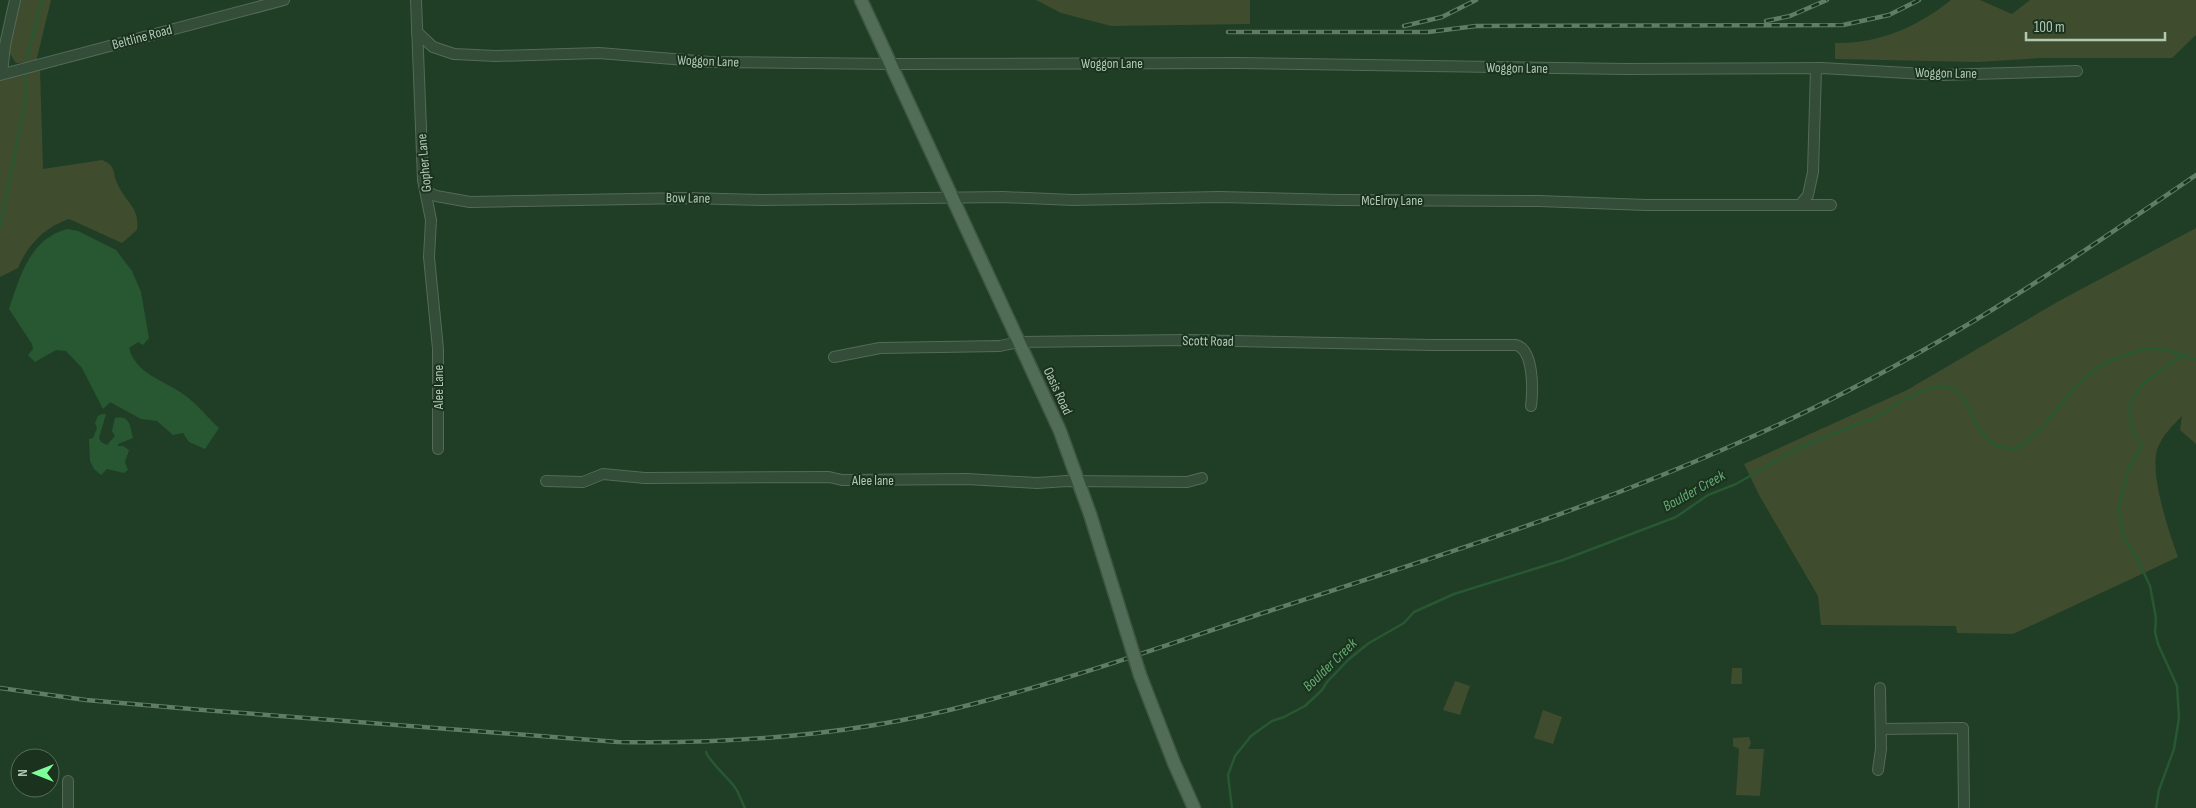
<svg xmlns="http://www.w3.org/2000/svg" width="2196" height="808" font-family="'Sofia Sans Condensed',sans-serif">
  <rect width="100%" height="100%" fill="#203d25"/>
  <!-- green -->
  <g fill="#3f4d2e">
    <path d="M 18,0 L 51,0 L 36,62 L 16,63 L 8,51 Z"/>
    <path d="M 1036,0 L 1250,0 L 1250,24 L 1111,26 L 1061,13 Z"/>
    <path d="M 1951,0 L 1980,0 L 2012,14 L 2030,0 L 2196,0 L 2196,35 L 2172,58 L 2041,58 L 1978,62 L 1835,59 L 1835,43 C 1879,44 1917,27 1951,0 Z"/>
    <path d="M 40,69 L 43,169 L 102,160 C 117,166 112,173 118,185 C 126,203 140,207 137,230 L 122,243 L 69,219 C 45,227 28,244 18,268 L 0,277 L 0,80 Z"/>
    <path d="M 2196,228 L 2196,444 L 2180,430 L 2182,416 C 2172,426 2161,437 2157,450 C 2150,476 2169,532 2178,557 L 2013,634 L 1957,633 L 1956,626 L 1821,625 L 1818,596 L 1759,495 L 1744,464 L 1907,390 L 2059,301 Z"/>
    <path d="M 1732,668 L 1742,668 L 1742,684 L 1731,684 Z"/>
    <path d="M 1455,681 L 1470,686 L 1460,715 L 1443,710 Z"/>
    <path d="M 1543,710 L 1562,717 L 1553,744 L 1534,738 Z"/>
    <path d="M 1749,737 L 1751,743 L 1748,749 L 1764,749 L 1760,796 L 1736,795 L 1739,749 L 1733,746 L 1733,738 Z"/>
  </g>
  <!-- water -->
  <g fill="#285832">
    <path d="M 67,229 L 78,231 L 116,250 L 132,271 L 141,292 L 149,338 L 143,345 L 138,342 L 129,348 C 136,374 162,379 183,394 C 196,403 207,417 219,428 L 205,449 L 189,442 L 183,433 L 173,435 L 157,421 L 141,419 L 110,402 L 103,409 L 82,368 L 66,351 L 56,350 L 35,362 L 28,355 L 33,349 L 32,344 L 9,309 C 20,276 30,239 67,229 Z"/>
    <path d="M 102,414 L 106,414 L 99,438 L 101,442 L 107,445 L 115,436 L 112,431 L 115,418 C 131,415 130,427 133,438 L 118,444 L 118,446 L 123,446 L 129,450 L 125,462 L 128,470 L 124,473 L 107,469 L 101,475 L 94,469 L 90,461 L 89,439 L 93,438 L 97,428 L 95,423 L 98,416 Z"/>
  </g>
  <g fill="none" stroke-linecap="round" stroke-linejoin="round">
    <!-- stream -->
    <g stroke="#285832" stroke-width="2.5">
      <path d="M 25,66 L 42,0"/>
      <path d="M 0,227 L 24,109 L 26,95 L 25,71"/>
      <path d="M 706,752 C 708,760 728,778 734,786 C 739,792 741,801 745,808"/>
      <path d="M 1232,808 L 1228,775 L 1235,756 L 1251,736 L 1272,721 L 1284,717 L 1305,706 L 1322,690 L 1327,682 L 1349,659 L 1369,643 L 1404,623 L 1414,612 L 1454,594 L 1563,560 L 1676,517 L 1708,495 L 1736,484 L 1799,448 L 1878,416 L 1901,401 L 1927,389 L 1942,386 L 1953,389 L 1962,395 L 1979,429 L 1990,441 L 1996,446 L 2013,449 L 2021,446 L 2041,429 L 2076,386 L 2098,367 L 2124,355 L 2145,349 L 2163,349 L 2196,359"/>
      <path d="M 2156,808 L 2159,790 L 2174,749 L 2179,718 L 2177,686 L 2158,644 L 2155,632 L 2156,618 L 2150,586 L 2139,562 L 2124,538 L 2120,518 L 2119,507 L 2128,470 L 2142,447 C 2110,399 2145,381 2182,356"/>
    </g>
    <defs>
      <g id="minor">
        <path d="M 416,0 L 423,180 L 431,220 L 429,257 L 438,349 L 438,449"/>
        <path d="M 417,32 L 433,47 L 454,54 L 496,56 L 599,53 L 710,62 L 890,64 L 1239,63 L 1626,69 L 1822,68 L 1941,75 L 2077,71"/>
        <path d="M 2,74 L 5,45 L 15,0"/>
        <path d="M 0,75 L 284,0"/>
        <path d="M 426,191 L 436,196 L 470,202 L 687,198 L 761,200 L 1003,197 L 1073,200 L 1219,197 L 1339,200 L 1539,201 L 1646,205 L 1831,205"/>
        <path d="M 1800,205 L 1808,195 L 1813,172 L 1816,69"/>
        <path d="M 834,357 L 880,348 L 1000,346 L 1019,342 L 1185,340 L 1432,345 L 1516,345 C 1534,350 1533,390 1531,406"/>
        <path d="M 546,481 L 583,482 L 603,474 L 645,478 L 829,477 L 842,480 L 967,479 L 1037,483 L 1067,481 L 1187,482 L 1202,478"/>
        <path d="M 1881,729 L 1963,728 L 1964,808"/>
        <path d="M 1878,770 L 1881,749 L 1880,688"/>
        <path d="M 68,781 L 68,808"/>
      </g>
      <g id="major">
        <path d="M 861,0 L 1060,431 L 1090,514 L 1126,630"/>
        <path d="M 1140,675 L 1174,763 L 1194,808"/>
      </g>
    </defs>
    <!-- minor casing -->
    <use href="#minor" stroke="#536b57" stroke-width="12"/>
    <!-- major casing -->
    <use href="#major" stroke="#3e5642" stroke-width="15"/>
    <!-- minor -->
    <use href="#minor" stroke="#344d39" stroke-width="10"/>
    <!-- major -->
    <use href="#major" stroke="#526d57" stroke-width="12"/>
    <defs>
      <g id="rail">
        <path d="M 1766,21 L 1790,16 L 1827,0"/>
        <path d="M 1404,26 L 1442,17 L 1476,0"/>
        <path d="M 1228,32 L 1428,32 L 1476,26 L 1843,25 L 1889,15 L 1919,0"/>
        <path d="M 0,688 L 86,700 L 203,710 L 618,742 C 738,744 857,735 973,704 C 1072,679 1169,644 1266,612 C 1426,560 1586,511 1740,442 C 1818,408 1894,368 1967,325 C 2046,278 2121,226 2196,175"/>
      </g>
    </defs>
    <!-- rail casing -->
    <use href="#rail" stroke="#5f7c65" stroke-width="4.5"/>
    <!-- rail -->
    <use href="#rail" stroke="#1a321e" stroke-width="2.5" stroke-dasharray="8" stroke-linecap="butt"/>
    <defs>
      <path id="major-bridge" d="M 1126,630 L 1140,675"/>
    </defs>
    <!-- major-bridge casing -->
    <use href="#major-bridge" stroke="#3e5642" stroke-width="15" stroke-linecap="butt"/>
    <!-- major-bridge -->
    <use href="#major-bridge" stroke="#526d57" stroke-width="12"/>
  </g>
  <g text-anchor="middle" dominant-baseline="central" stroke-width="4" stroke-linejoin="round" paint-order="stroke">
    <!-- street labels -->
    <g font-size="14" fill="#b0c9b5" stroke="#1a321e">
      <text transform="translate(142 37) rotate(-15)">Beltline Road</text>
      <text transform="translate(708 61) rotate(2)">Woggon Lane</text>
      <text x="1112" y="63">Woggon Lane</text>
      <text transform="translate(1517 68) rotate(1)">Woggon Lane</text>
      <text transform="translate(1946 73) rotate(1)">Woggon Lane</text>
      <text transform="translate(424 163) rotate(-95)">Gopher Lane</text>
      <text transform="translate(688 198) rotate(1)">Bow Lane</text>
      <text x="1392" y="200">McElroy Lane</text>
      <text transform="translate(1208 341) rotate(1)">Scott Road</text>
      <text transform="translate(438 387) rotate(-90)">Alee Lane</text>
      <text transform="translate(1058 391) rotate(65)">Oasis Road</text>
      <text x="873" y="480">Alee lane</text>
    </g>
    <!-- water labels -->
    <g font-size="15" font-style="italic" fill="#65ab72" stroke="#1a321e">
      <text transform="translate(1694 491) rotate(-29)">Boulder Creek</text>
      <text transform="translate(1330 665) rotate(-44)">Boulder Creek</text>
    </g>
  </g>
  <!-- north arrow -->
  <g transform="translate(35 773) rotate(270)"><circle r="24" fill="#1a321e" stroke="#566e5a"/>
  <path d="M0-4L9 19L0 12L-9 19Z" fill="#7eff9b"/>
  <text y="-8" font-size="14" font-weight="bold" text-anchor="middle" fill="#b0c9b5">N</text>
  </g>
  <!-- scale -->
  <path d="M2026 32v8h139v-8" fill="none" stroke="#b0c9b5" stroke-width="2.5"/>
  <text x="2034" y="32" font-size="15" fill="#b0c9b5" stroke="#1a321e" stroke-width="4" paint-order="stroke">100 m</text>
</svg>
